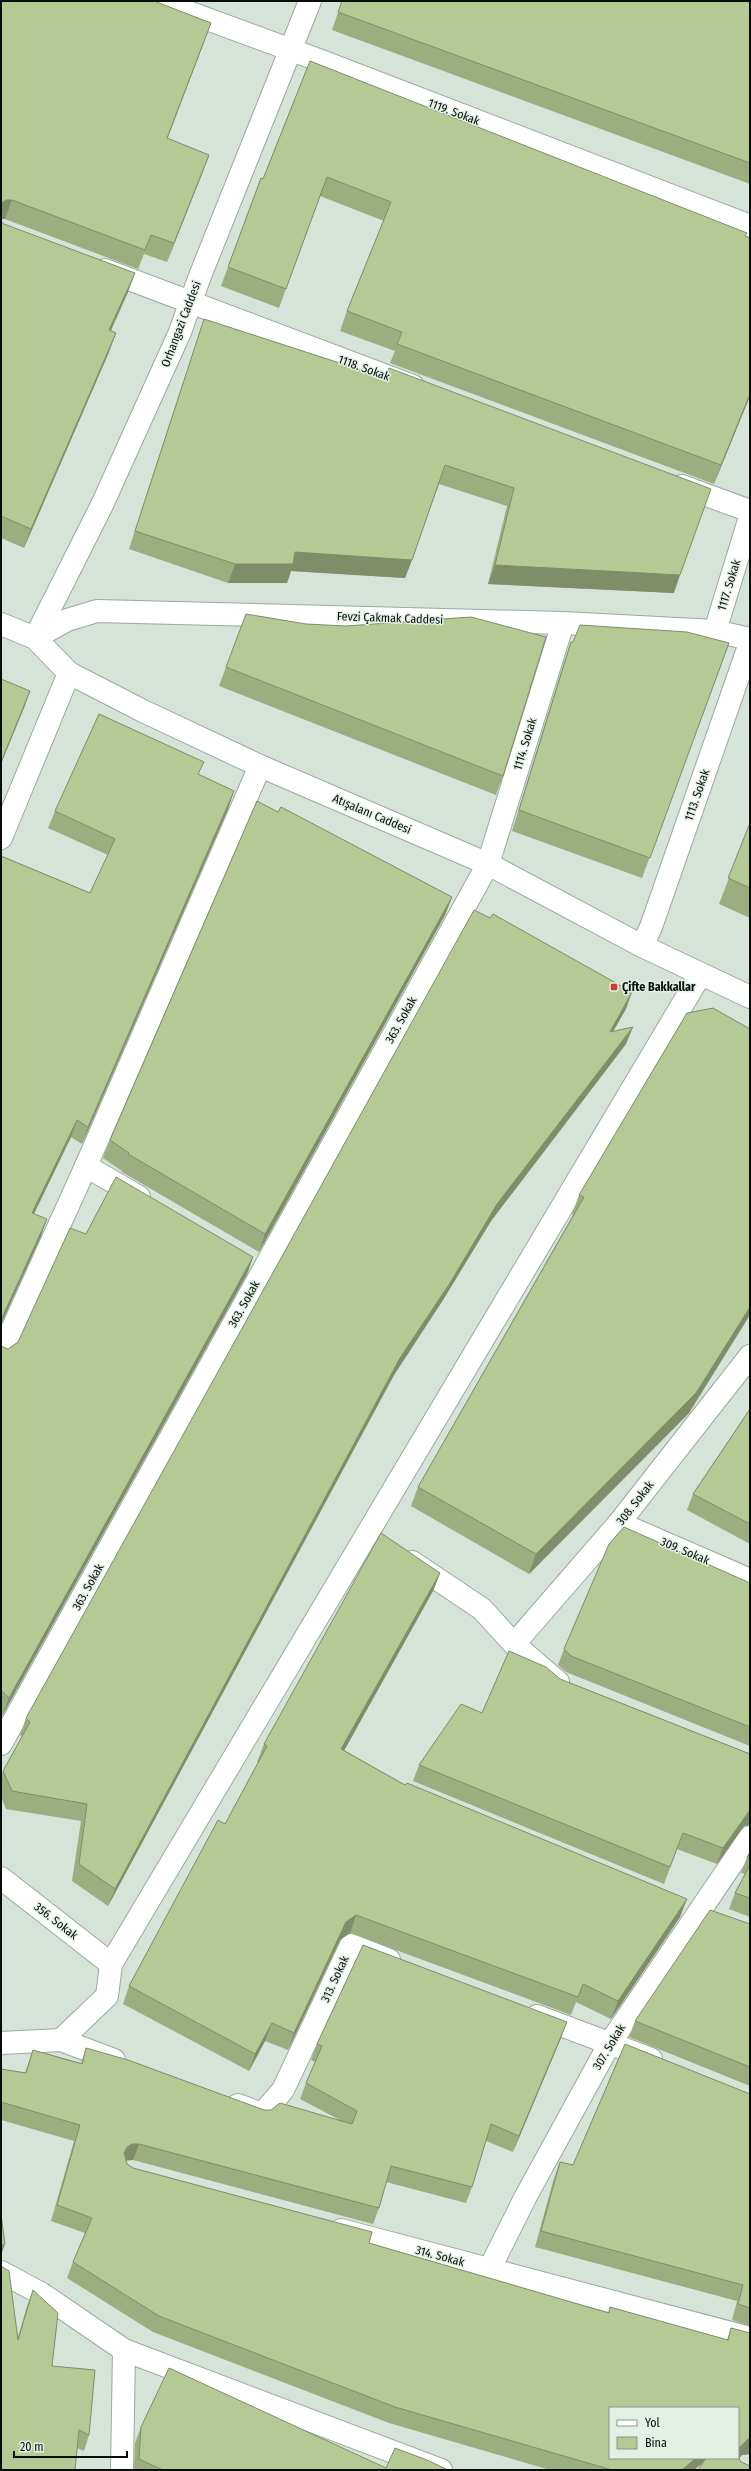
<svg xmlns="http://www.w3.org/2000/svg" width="751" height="2471" font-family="'Fira Sans Condensed',sans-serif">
  <rect width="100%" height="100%" fill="#d5e3d8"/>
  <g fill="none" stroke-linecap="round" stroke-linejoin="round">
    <defs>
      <g id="street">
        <path d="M 158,1 L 324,62 L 750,226"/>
        <path d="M 105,270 L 413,386"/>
        <path d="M 682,486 L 750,511"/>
        <path d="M 715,631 L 750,517"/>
        <path d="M 35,638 L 102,505 L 180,332 L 200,276 L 310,1"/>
        <path d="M 1,838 L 69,673"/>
        <path d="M 642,946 L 651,927 L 750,643"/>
        <path d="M 86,1166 L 139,1197"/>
        <path d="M 1,1354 L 86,1166 L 260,766"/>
        <path d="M 619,1523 L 750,1580"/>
        <path d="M 412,1562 L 482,1609 L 514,1644 L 558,1682"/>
        <path d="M 514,1644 L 619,1523 L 750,1356"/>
        <path d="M 1,1744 L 488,864 L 563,623"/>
        <path d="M 1,1878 L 111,1964"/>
        <path d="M 537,2016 L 651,2059"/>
        <path d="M 61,2040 L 114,2060"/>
        <path d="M 1,2043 L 61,2040 L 107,1996 L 111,1964 L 700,975"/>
        <path d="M 238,2105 L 262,2114 L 283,2090 L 351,1945 L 389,1960"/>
        <path d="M 341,2230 L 750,2338"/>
        <path d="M 489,2270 L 526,2196 L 610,2043 L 750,1837"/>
        <path d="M 1,2272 L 42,2294 L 124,2350 L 441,2470"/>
        <path d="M 122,2470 L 124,2350"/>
      </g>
      <g id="secondary">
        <path d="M 1,624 L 35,638 L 69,673 L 143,711 L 260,766 L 488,864 L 642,946 L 750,997"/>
        <path d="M 35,638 L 67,620 L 97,611 L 563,623 L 715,631 L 750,639"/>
      </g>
    </defs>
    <!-- street casing -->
    <use href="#street" stroke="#9ba99e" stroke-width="24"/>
    <!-- secondary casing -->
    <use href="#secondary" stroke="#9ba99e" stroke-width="24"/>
    <!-- street -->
    <use href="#street" stroke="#fff" stroke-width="22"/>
    <!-- secondary -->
    <use href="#secondary" stroke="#fff" stroke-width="22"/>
  </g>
  <!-- wall -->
  <g fill="#9cad80">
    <path d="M 1,1 L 204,42 L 167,139 L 209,155 L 167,262 L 144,254 L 138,269 L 5,219 L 1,219 Z"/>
    <path d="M 342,1 L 750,1 L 750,184 L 332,30 Z"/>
    <path d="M 310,61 L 746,236 L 750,396 L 714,484 L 390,363 L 395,351 L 340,331 L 347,311 L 384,221 L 320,196 L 279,308 L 221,286 L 261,178 L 263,179 Z"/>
    <path d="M 1,221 L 4,224 L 128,292 L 111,331 L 109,352 L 24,548 L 1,538 Z"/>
    <path d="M 204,319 L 385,378 L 674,593 L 488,584 L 507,506 L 439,484 L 405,578 L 291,571 L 287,583 L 228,583 L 129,549 L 198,338 Z"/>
    <path d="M 571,642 L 729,643 L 642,878 L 512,831 L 564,662 Z"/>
    <path d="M 226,667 L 503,776 L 496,795 L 219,686 Z"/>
    <path d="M 199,775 L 228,809 L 82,1144 L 71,1137 L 34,1214 L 41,1236 L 1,1324 L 1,856 L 90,893 L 108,855 L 48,828 L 55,811 Z"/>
    <path d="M 750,823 L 750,918 L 719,904 Z"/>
    <path d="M 452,897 L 445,915 L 259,1252 L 122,1172 L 122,1171 L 103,1158 L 110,1140 Z"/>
    <path d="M 626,1009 L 613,1031 L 626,1044 L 491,1221 L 443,1300 L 394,1375 L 108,1906 L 72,1881 L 81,1821 L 6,1809 L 1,1797 L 1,1777 L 3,1771 L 22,1737 L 20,1735 L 26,1718 Z"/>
    <path d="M 687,1013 L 689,1413 L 529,1574 L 411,1506 L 418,1487 L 573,1215 L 572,1214 L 579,1195 Z"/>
    <path d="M 86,1234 L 253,1257 L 247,1274 L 2,1716 L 1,1714 L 1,1346 L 8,1349 L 18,1342 Z"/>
    <path d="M 750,1409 L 750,1544 L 687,1510 L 693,1494 Z"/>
    <path d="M 440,1573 L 433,1591 L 344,1750 L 405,1785 L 680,1917 L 611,2019 L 576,2002 L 571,2015 L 350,1933 L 340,1940 L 288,2050 L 265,2041 L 249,2071 L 123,2004 L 129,1986 L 225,1824 L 258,1763 L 257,1762 L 264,1744 Z"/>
    <path d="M 750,1583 L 750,1746 L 566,1672 L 558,1665 L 564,1649 Z"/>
    <path d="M 560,1679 L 750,1754 L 750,1825 L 744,1826 L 717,1864 L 677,1849 L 664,1884 L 413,1781 L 419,1765 L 482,1713 Z"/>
    <path d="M 750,1852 L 750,1917 L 729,1909 L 735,1893 L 745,1874 L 741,1873 L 747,1857 Z"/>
    <path d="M 750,1924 L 750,2086 L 629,2037 L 635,2021 Z"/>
    <path d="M 561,2038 L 513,2152 L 486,2141 L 472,2187 L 466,2203 L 386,2182 L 379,2208 L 373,2224 L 133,2160 L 126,2161 L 127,2164 L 133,2168 L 369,2243 L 608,2313 L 610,2307 L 727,2340 L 731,2328 L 750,2333 L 750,2454 L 742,2455 L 739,2459 L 703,2463 L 694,2470 L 550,2470 L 389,2423 L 153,2332 L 67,2278 L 73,2262 L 85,2233 L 51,2221 L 74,2141 L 1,2120 L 1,2069 L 25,2073 L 33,2050 L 81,2063 L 86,2048 L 264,2110 L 340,2120 L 300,2099 L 306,2083 L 315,2062 L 311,2060 L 317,2044 Z"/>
    <path d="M 750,2094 L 750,2326 L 732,2320 L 737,2301 L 535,2247 L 554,2178 L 560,2162 L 573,2165 Z"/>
    <path d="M 33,2290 L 52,2366 L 89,2435 L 84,2451 L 77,2448 L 1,2470 L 18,2337 L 27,2306 Z"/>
    <path d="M 141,2427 L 386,2468 L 448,2470 L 134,2470 L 135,2443 Z"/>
  </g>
  <!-- shaded-wall -->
  <g fill="#7f8d68">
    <path d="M 211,23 L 204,42 L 160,158 L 167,138 Z"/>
    <path d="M 209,155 L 202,174 L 167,262 L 174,243 Z"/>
    <path d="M 6,200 L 12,200 L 5,219 L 1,219 L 1,203 Z"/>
    <path d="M 135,273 L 128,292 L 102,349 L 109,330 Z"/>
    <path d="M 116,333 L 109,352 L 24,548 L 31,529 Z"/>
    <path d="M 750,394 L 750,396 L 714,484 L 721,465 Z"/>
    <path d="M 295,552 L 412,560 L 405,578 L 291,571 L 287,583 L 228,583 L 235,564 Z"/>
    <path d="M 495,565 L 680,575 L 674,593 L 488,584 Z"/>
    <path d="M 30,691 L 24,708 L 1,764 L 1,762 Z"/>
    <path d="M 234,791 L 228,809 L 82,1144 L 88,1127 Z"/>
    <path d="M 452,897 L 445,915 L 259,1252 L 265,1234 Z"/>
    <path d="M 632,992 L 626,1009 L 603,1049 L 610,1032 Z"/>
    <path d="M 633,1027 L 626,1044 L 491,1221 L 443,1300 L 394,1375 L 108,1906 L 115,1889 L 400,1358 L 497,1204 Z"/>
    <path d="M 77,1120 L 71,1137 L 26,1230 L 32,1213 Z"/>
    <path d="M 47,1219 L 41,1236 L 1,1324 L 1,1320 Z"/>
    <path d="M 253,1257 L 247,1274 L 2,1716 L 9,1698 Z"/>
    <path d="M 750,1307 L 750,1315 L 689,1413 L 529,1574 L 536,1554 Z"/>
    <path d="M 440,1573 L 433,1591 L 335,1767 L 341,1749 Z"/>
    <path d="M 750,1810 L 750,1825 L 744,1826 L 717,1864 L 723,1848 Z"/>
    <path d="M 687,1899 L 680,1917 L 611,2019 L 618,2001 Z"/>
    <path d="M 356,1915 L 350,1933 L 340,1940 L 288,2050 L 294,2033 L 346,1922 Z"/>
    <path d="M 567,2022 L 561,2038 L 513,2152 L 519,2136 Z"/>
    <path d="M 272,2023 L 265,2041 L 249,2071 L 255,2054 Z"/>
    <path d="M 132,2144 L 139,2144 L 133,2160 L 126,2160 L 121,2163 L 124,2153 L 127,2147 Z"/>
    <path d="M 5,2244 L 1,2255 L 1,2246 Z"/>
    <path d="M 748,2439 L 750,2439 L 750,2454 L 742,2455 L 732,2465 L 738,2458 L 738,2449 Z"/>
    <path d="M 696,2458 L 708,2458 L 694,2470 L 682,2470 Z"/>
  </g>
  <!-- building -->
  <g fill="#b5c995" stroke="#7f8d68">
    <path d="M 1,1 L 154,1 L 211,23 L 167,138 L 209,155 L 174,243 L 151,235 L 145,250 L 12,200 L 6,200 L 1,203 Z"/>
    <path d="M 342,1 L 750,1 L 750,163 L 338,12 Z"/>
    <path d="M 310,61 L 747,233 L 745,236 L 750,238 L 750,394 L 721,465 L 397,344 L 402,332 L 347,311 L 391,202 L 327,177 L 286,289 L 228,267 L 261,178 L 263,179 Z"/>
    <path d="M 1,221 L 4,224 L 135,273 L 109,330 L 116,333 L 31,529 L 1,516 Z"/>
    <path d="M 204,319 L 386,378 L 389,368 L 711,489 L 680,575 L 495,565 L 514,488 L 445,465 L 412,560 L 295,552 L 293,564 L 235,564 L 135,531 Z"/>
    <path d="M 246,614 L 306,624 L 346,626 L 471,617 L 546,637 L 503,776 L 226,667 Z"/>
    <path d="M 580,625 L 687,632 L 729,643 L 650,858 L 519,810 L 571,642 L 573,642 Z"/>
    <path d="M 1,679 L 30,691 L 1,762 Z"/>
    <path d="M 99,714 L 204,762 L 198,774 L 234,791 L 88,1127 L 77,1120 L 32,1213 L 47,1219 L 1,1320 L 1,856 L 90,893 L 115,839 L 55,811 Z"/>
    <path d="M 257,801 L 278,812 L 281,807 L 452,897 L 265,1234 L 128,1154 L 129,1153 L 110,1140 Z"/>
    <path d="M 750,823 L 750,888 L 728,878 Z"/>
    <path d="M 474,910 L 490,918 L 493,914 L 632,992 L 610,1032 L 633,1027 L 497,1204 L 450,1283 L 400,1358 L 115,1889 L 79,1864 L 87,1804 L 12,1791 L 3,1771 L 30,1722 L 26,1718 Z"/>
    <path d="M 713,1008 L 750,1029 L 750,1307 L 696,1393 L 536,1554 L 418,1487 L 584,1197 L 579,1195 L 687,1013 Z"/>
    <path d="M 116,1177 L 253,1257 L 9,1698 L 1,1690 L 1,1346 L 8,1349 L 18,1342 L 70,1228 L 86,1234 Z"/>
    <path d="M 750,1409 L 750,1524 L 693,1494 Z"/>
    <path d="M 624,1527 L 750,1583 L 750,1727 L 571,1656 L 564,1649 L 609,1544 Z"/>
    <path d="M 381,1533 L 440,1573 L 341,1749 L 405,1785 L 407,1783 L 687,1899 L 618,2001 L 583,1984 L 578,1997 L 356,1915 L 346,1922 L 294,2033 L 272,2023 L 255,2054 L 129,1986 L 218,1820 L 225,1824 L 267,1746 L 264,1744 Z"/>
    <path d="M 509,1651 L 546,1667 L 560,1679 L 750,1754 L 750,1810 L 723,1848 L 683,1833 L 670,1867 L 419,1765 L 461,1704 L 482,1713 Z"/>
    <path d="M 750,1852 L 750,1858 L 747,1857 Z"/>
    <path d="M 750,1865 L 750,1898 L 735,1893 Z"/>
    <path d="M 710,1910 L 750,1924 L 750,2067 L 635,2021 Z"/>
    <path d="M 363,1945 L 567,2022 L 519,2136 L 491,2124 L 472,2187 L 391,2166 L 379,2208 L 139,2144 L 132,2144 L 127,2147 L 124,2153 L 127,2164 L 133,2168 L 372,2232 L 369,2243 L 609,2313 L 610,2307 L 728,2340 L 731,2328 L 750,2333 L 750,2439 L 748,2439 L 738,2449 L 738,2452 L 738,2408 L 610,2408 L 610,2458 L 696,2458 L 682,2470 L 612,2470 L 395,2407 L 159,2316 L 73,2262 L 92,2218 L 57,2205 L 80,2125 L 1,2102 L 1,2069 L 26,2073 L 33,2050 L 82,2064 L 86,2048 L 128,2060 L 264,2110 L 271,2110 L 280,2103 L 352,2124 L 357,2111 L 306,2083 L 322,2046 L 317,2044 Z"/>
    <path d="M 625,2044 L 750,2094 L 750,2308 L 738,2304 L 743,2285 L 541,2231 L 560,2162 L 573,2165 Z"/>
    <path d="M 1,2215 L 5,2244 L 1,2246 Z"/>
    <path d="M 1,2266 L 9,2271 L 18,2340 L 33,2290 L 58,2313 L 52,2366 L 95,2370 L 89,2435 L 79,2430 L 75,2470 L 1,2470 Z"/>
    <path d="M 169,2368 L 386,2468 L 395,2448 L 427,2460 L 448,2470 L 163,2470 L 139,2459 L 141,2427 Z"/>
    <path d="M 738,2457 L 741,2462 L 750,2466 L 750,2470 L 698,2470 L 706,2458 L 738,2458 Z"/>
  </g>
  <!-- markers -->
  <rect fill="#c93b36" stroke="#e3f0e5" stroke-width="1.5" x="610" y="983" width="8" height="8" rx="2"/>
  <g text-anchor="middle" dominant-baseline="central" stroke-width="3" stroke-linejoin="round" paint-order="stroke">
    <!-- street labels -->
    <g font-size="12" fill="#090d09" stroke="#e3f0e5">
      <text transform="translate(454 112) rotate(21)">1119. Sokak</text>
      <text transform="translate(181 324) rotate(-69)">Orhangazi Caddesi</text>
      <text transform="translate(364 368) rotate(20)">1118. Sokak</text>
      <text transform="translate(729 585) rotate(-73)">1117. Sokak</text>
      <text transform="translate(390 618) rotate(2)">Fevzi Çakmak Caddesi</text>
      <text transform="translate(525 744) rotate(-73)">1114. Sokak</text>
      <text transform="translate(697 795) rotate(-71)">1113. Sokak</text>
      <text transform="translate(372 814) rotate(23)">Atışalanı Caddesi</text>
      <text transform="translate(401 1020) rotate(-61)">363. Sokak</text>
      <text transform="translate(244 1304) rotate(-61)">363. Sokak</text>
      <text transform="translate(635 1503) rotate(-52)">308. Sokak</text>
      <text transform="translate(685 1551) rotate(23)">309. Sokak</text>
      <text transform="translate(88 1587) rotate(-61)">363. Sokak</text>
      <text transform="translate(56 1921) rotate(38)">356. Sokak</text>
      <text transform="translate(335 1979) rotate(-65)">313. Sokak</text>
      <text transform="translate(609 2047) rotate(-59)">307. Sokak</text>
      <text transform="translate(440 2256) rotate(15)">314. Sokak</text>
    </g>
    <!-- poi labels -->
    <g font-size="12" font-weight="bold" fill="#090d09" stroke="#e3f0e5" text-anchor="start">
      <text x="622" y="987">Çifte Bakkallar</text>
    </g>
  </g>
  <!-- border -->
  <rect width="751" height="2471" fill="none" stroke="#090d09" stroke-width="4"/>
  <!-- legend -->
  <rect x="609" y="2407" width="130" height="52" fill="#e3f0e5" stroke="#8c958d"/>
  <rect x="617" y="2420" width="20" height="6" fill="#ffffff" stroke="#8c958d"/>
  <text x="645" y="2427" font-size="12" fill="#090d09">Yol</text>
  <rect x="617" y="2437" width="20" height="12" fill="#b5c995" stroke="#8c958d"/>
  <text x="645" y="2447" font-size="12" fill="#090d09">Bina</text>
  <!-- scale -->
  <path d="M14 2451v6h113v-6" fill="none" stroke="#090d09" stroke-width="2"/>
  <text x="20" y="2451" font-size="12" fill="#090d09" stroke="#e3f0e5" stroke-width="3" paint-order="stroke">20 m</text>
</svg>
